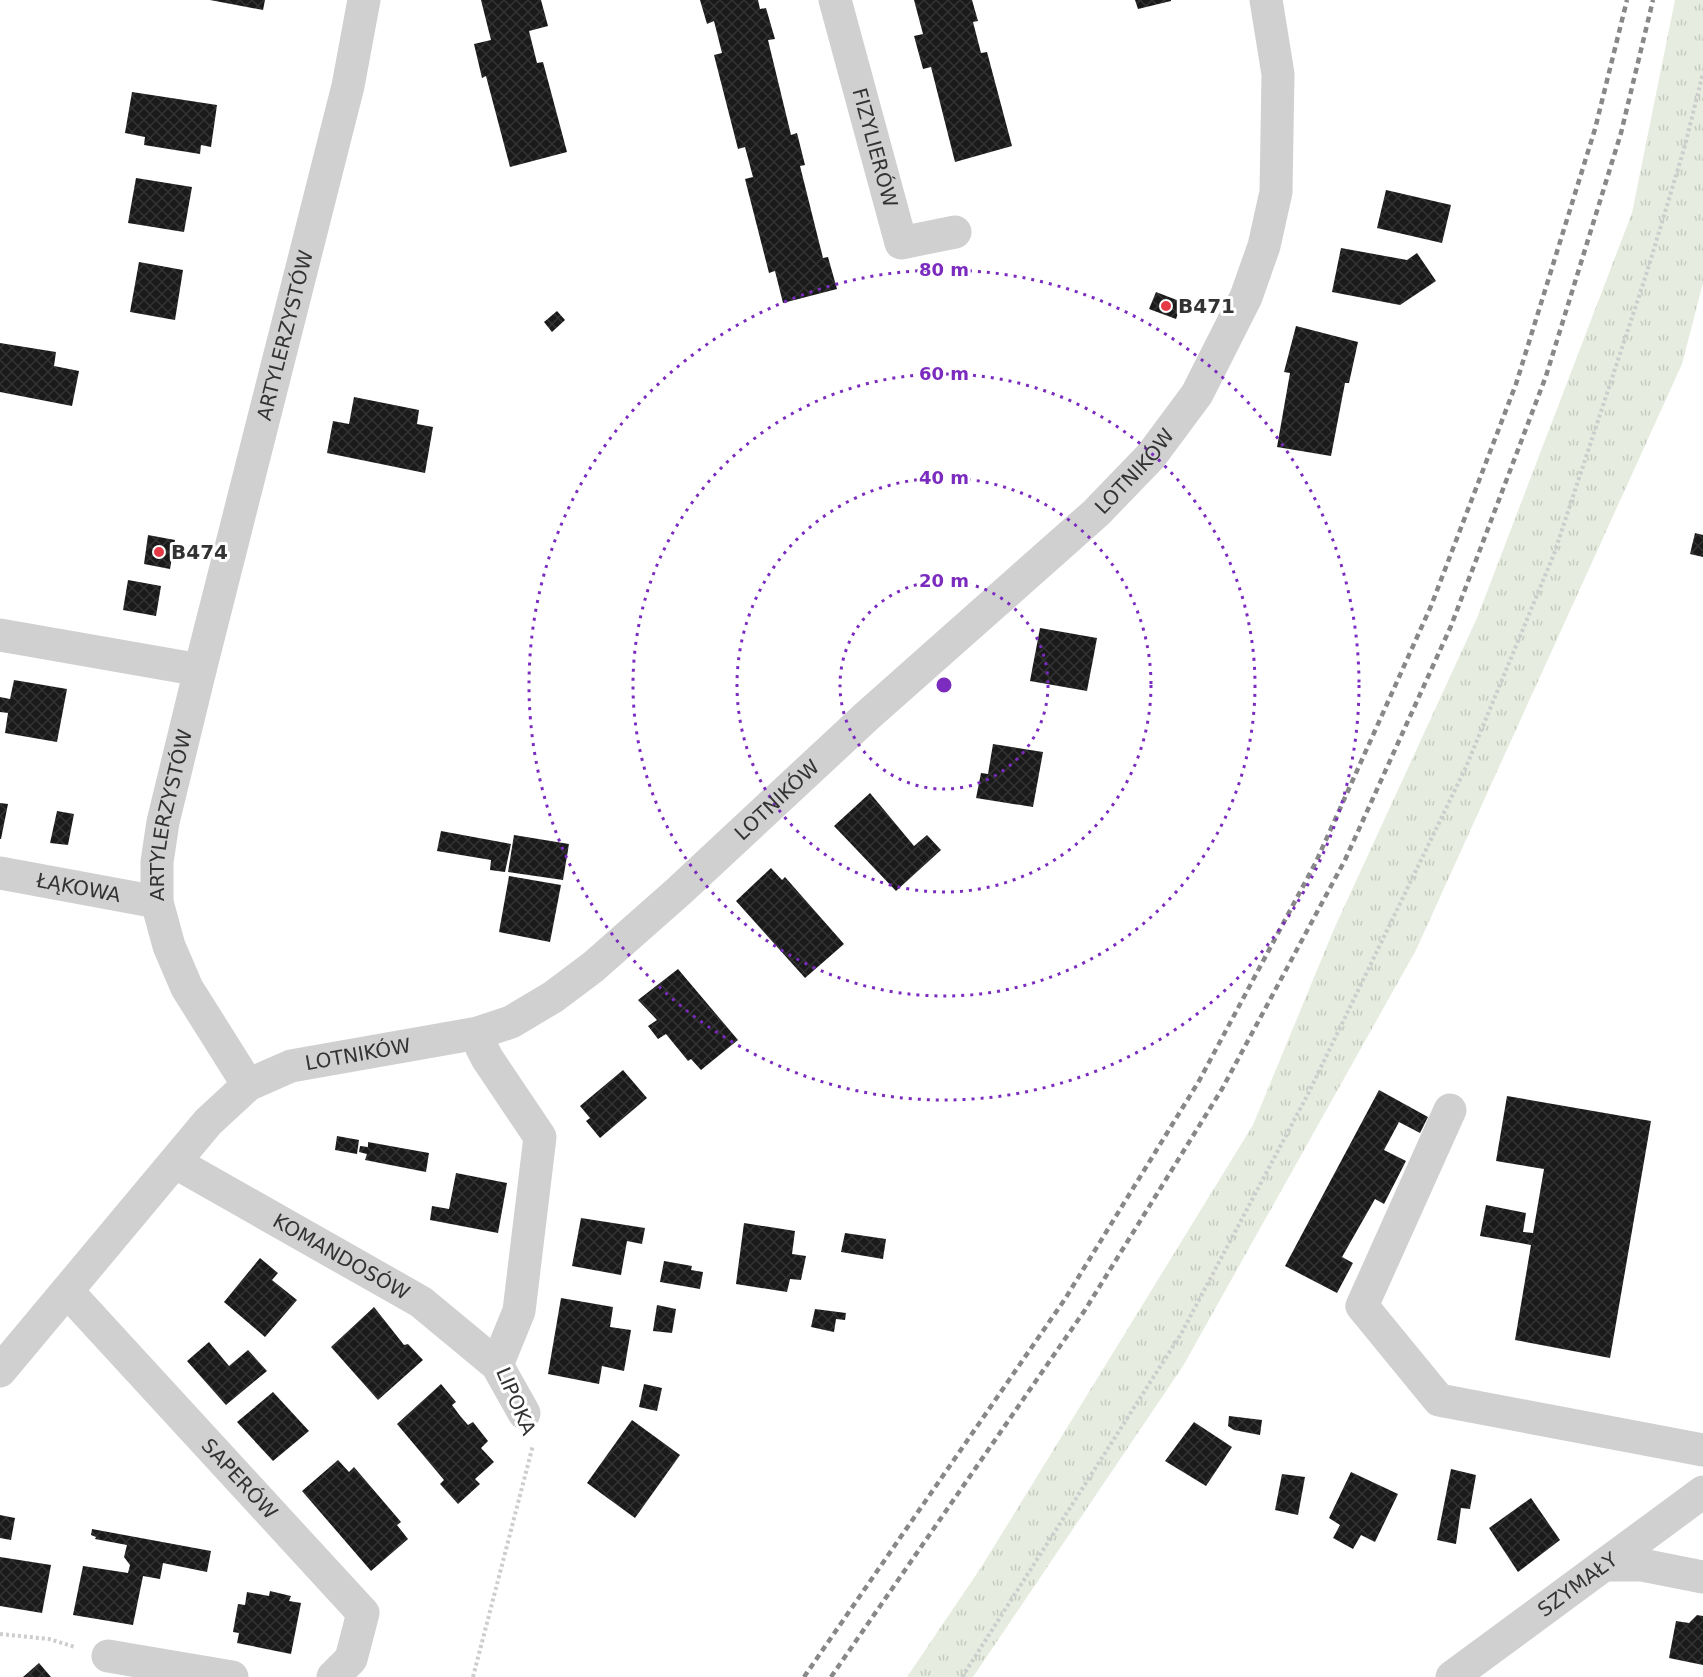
<svg xmlns="http://www.w3.org/2000/svg" width="1703" height="1677" font-family="'DejaVu Sans',sans-serif">
  <defs>
    <pattern id="grass-tufts" width="24" height="20" patternUnits="userSpaceOnUse" patternTransform="scale(1.5)"><rect width="24" height="20" fill="#e6ecdf"/><path d="M3 7l-1-3M5 7V3M7 7l1-3M15 17l-1-3M17 17v-4M19 17l1-3" fill="none" stroke="#c6cbc0"/></pattern>
    <pattern id="building-cross-hatch" width="8" height="8" patternUnits="userSpaceOnUse" patternTransform="scale(1.5)"><rect width="8" height="8" fill="#1a1a1a"/><path d="M0 0l8 8M0 8l8-8" fill="none" stroke="#333"/></pattern>
  </defs>
  <rect width="100%" height="100%" fill="#fff"/>
  <!-- grass -->
  <path fill="url(#grass-tufts)" d="M 1675,0 L 1703,0 L 1703,283 L 1682,364 L 1416,950 L 1183,1366 L 973,1677 L 907,1677 L 982,1566 L 1253,1125 L 1334,929 L 1477,618 L 1632,213 Z"/>
  <!-- building -->
  <g fill="url(#building-cross-hatch)">
    <path d="M 210,0 L 265,0 L 263,10 Z"/>
    <path d="M 481,0 L 541,0 L 548,26 L 529,31 L 537,63 L 543,62 L 567,152 L 510,167 L 486,76 L 482,78 L 474,44 L 491,40 Z"/>
    <path d="M 700,0 L 758,0 L 760,9 L 766,8 L 775,39 L 768,40 L 791,135 L 797,133 L 805,165 L 800,166 L 823,258 L 828,257 L 837,289 L 783,303 L 775,271 L 769,273 L 745,179 L 753,177 L 745,147 L 738,149 L 714,55 L 722,53 L 714,21 L 707,24 Z"/>
    <path d="M 914,0 L 972,0 L 978,21 L 973,22 L 981,53 L 987,52 L 1012,146 L 955,162 L 931,67 L 923,69 L 914,36 L 923,34 Z"/>
    <path d="M 1135,0 L 1171,0 L 1171,1 L 1138,9 Z"/>
    <path d="M 132,92 L 217,105 L 211,147 L 201,145 L 200,154 L 144,145 L 145,137 L 125,133 Z"/>
    <path d="M 136,178 L 192,187 L 184,232 L 128,223 Z"/>
    <path d="M 1386,190 L 1451,205 L 1442,243 L 1377,228 Z"/>
    <path d="M 1341,248 L 1407,260 L 1417,253 L 1436,281 L 1400,305 L 1332,292 Z"/>
    <path d="M 139,262 L 183,270 L 175,320 L 130,312 Z"/>
    <path d="M 1156,292 L 1182,302 L 1176,319 L 1149,309 Z"/>
    <path d="M 557,311 L 565,320 L 552,332 L 544,322 Z"/>
    <path d="M 1296,326 L 1358,342 L 1349,383 L 1345,383 L 1331,456 L 1277,447 L 1290,373 L 1284,372 Z"/>
    <path d="M 0,343 L 56,352 L 54,366 L 79,371 L 72,406 L 0,392 Z"/>
    <path d="M 354,397 L 419,410 L 417,424 L 433,427 L 425,473 L 327,453 L 333,421 L 349,424 Z"/>
    <path d="M 1695,533 L 1703,535 L 1703,557 L 1690,554 Z"/>
    <path d="M 148,535 L 175,540 L 170,569 L 144,564 Z"/>
    <path d="M 128,580 L 161,586 L 156,616 L 123,610 Z"/>
    <path d="M 1040,628 L 1097,638 L 1087,691 L 1030,681 Z"/>
    <path d="M 14,680 L 67,689 L 57,742 L 5,733 L 8,713 L 0,712 L 0,697 L 10,699 Z"/>
    <path d="M 993,744 L 1043,752 L 1033,807 L 976,798 L 981,773 L 988,774 Z"/>
    <path d="M 870,793 L 914,846 L 927,835 L 941,850 L 896,891 L 834,826 Z"/>
    <path d="M 0,803 L 8,804 L 1,839 L 0,839 Z"/>
    <path d="M 57,811 L 74,814 L 68,845 L 50,843 Z"/>
    <path d="M 441,831 L 511,844 L 505,872 L 490,870 L 491,860 L 437,851 Z"/>
    <path d="M 514,835 L 569,844 L 563,880 L 508,872 Z"/>
    <path d="M 771,868 L 782,880 L 785,877 L 844,944 L 805,978 L 736,901 Z"/>
    <path d="M 509,876 L 561,885 L 550,942 L 499,932 Z"/>
    <path d="M 678,969 L 738,1040 L 701,1070 L 691,1059 L 688,1061 L 666,1034 L 658,1039 L 648,1026 L 657,1020 L 638,1000 Z"/>
    <path d="M 623,1070 L 647,1098 L 600,1138 L 586,1121 L 590,1118 L 580,1106 Z"/>
    <path d="M 1379,1090 L 1428,1117 L 1420,1133 L 1399,1122 L 1384,1150 L 1406,1161 L 1384,1204 L 1375,1199 L 1342,1257 L 1353,1263 L 1337,1293 L 1285,1266 Z"/>
    <path d="M 1507,1096 L 1651,1121 L 1610,1358 L 1515,1340 L 1531,1245 L 1480,1236 L 1486,1205 L 1526,1213 L 1523,1232 L 1533,1233 L 1544,1169 L 1496,1161 Z"/>
    <path d="M 337,1136 L 359,1140 L 357,1154 L 335,1150 Z"/>
    <path d="M 368,1142 L 429,1153 L 426,1172 L 365,1160 L 367,1154 L 359,1152 L 360,1146 L 368,1147 Z"/>
    <path d="M 456,1173 L 507,1183 L 498,1233 L 430,1220 L 432,1206 L 449,1209 Z"/>
    <path d="M 581,1218 L 645,1228 L 642,1244 L 627,1241 L 621,1275 L 572,1266 Z"/>
    <path d="M 744,1223 L 795,1231 L 792,1254 L 806,1256 L 801,1280 L 790,1279 L 787,1292 L 736,1284 Z"/>
    <path d="M 845,1233 L 886,1239 L 883,1259 L 841,1252 Z"/>
    <path d="M 260,1258 L 278,1273 L 272,1280 L 297,1300 L 265,1337 L 224,1302 Z"/>
    <path d="M 664,1261 L 692,1266 L 691,1270 L 703,1272 L 700,1289 L 660,1282 Z"/>
    <path d="M 561,1298 L 613,1307 L 610,1327 L 631,1330 L 624,1371 L 602,1366 L 599,1384 L 548,1374 Z"/>
    <path d="M 657,1305 L 676,1309 L 672,1333 L 653,1331 Z"/>
    <path d="M 374,1307 L 404,1345 L 408,1344 L 423,1360 L 378,1400 L 331,1347 Z"/>
    <path d="M 815,1309 L 846,1313 L 845,1320 L 836,1319 L 834,1332 L 811,1327 Z"/>
    <path d="M 209,1342 L 229,1366 L 248,1350 L 267,1371 L 226,1405 L 187,1361 Z"/>
    <path d="M 441,1384 L 456,1402 L 452,1405 L 461,1417 L 468,1425 L 473,1422 L 488,1441 L 481,1448 L 494,1462 L 475,1479 L 480,1484 L 458,1504 L 440,1484 L 444,1480 L 397,1424 Z"/>
    <path d="M 644,1384 L 662,1388 L 657,1411 L 639,1407 Z"/>
    <path d="M 273,1392 L 309,1431 L 273,1461 L 237,1422 Z"/>
    <path d="M 1229,1416 L 1262,1420 L 1260,1435 L 1234,1430 L 1228,1426 Z"/>
    <path d="M 632,1420 L 680,1455 L 635,1518 L 587,1483 Z"/>
    <path d="M 1194,1422 L 1232,1447 L 1206,1486 L 1165,1461 Z"/>
    <path d="M 338,1460 L 349,1472 L 354,1467 L 401,1522 L 397,1525 L 408,1539 L 371,1571 L 302,1491 Z"/>
    <path d="M 1451,1469 L 1476,1475 L 1470,1509 L 1461,1508 L 1456,1544 L 1437,1540 Z"/>
    <path d="M 1351,1472 L 1398,1494 L 1375,1542 L 1361,1535 L 1353,1549 L 1333,1538 L 1340,1525 L 1329,1518 Z"/>
    <path d="M 1282,1474 L 1305,1477 L 1298,1515 L 1275,1510 Z"/>
    <path d="M 1531,1498 L 1560,1540 L 1518,1572 L 1489,1528 Z"/>
    <path d="M 0,1515 L 15,1518 L 11,1540 L 0,1538 Z"/>
    <path d="M 92,1529 L 211,1551 L 207,1572 L 163,1563 L 160,1579 L 143,1576 L 133,1625 L 73,1615 L 83,1566 L 128,1573 L 130,1565 L 124,1557 L 127,1545 L 95,1539 L 96,1537 L 91,1535 Z"/>
    <path d="M 0,1557 L 51,1565 L 42,1613 L 0,1606 Z"/>
    <path d="M 270,1591 L 291,1596 L 289,1601 L 301,1603 L 291,1654 L 237,1643 L 239,1633 L 233,1632 L 238,1604 L 245,1605 L 247,1592 L 269,1596 Z"/>
    <path d="M 1697,1615 L 1703,1616 L 1703,1665 L 1669,1658 L 1676,1621 L 1689,1623 Z"/>
    <path d="M 39,1663 L 51,1677 L 23,1677 Z"/>
  </g>
  <g fill="none" stroke-linecap="round" stroke-linejoin="round">
    <!-- path -->
    <g stroke="#cdcdcd" stroke-width="4" stroke-dasharray="3 3" stroke-linecap="butt">
      <path d="M 0,1634 L 49,1639 L 75,1647"/>
      <path d="M 473,1677 L 533,1445"/>
      <path d="M 962,1677 L 1181,1334 L 1308,1094 L 1466,767 L 1554,554 L 1647,272 L 1684,149 L 1703,73"/>
    </g>
    <!-- minor -->
    <g stroke="#d0d0d0" stroke-width="33">
      <path id="s1" d="M 835,0 L 901,243 L 955,232"/>
      <path d="M 0,635 L 200,670"/>
      <path id="s2" d="M 0,873 L 157,902"/>
      <path d="M 478,1033 L 481,1046 L 487,1058 L 540,1137 L 519,1311 L 497,1365"/>
      <path id="s3" d="M 248,1085 L 187,988 L 169,946 L 157,902 L 157,862 L 163,822 L 200,670 L 348,86 L 364,0"/>
      <path d="M 1450,1110 L 1362,1306 L 1439,1400 L 1703,1450"/>
      <path id="s4" d="M 176,1163 L 421,1302 L 497,1365 L 524,1413"/>
      <path id="s5" d="M 67,1291 L 363,1613 L 351,1659 L 333,1677"/>
      <path id="s6" d="M 0,1371 L 208,1122 L 248,1085 L 291,1066 L 478,1033 L 511,1022 L 553,997 L 593,967 L 678,892 L 867,716 L 1096,513 L 1151,456 L 1197,394 L 1246,297 L 1264,246 L 1276,192 L 1278,74 L 1266,0"/>
      <path d="M 1604,1565 L 1642,1565 L 1703,1577"/>
      <path d="M 108,1656 L 232,1677"/>
      <path id="s7" d="M 1452,1677 L 1703,1492"/>
    </g>
    <!-- rail -->
    <g stroke="#888" stroke-width="4.5" stroke-dasharray="6 4.5" stroke-linecap="butt">
      <path d="M 804,1677 L 1065,1299 L 1199,1081 L 1316,862 L 1431,606 L 1516,384 L 1595,129 L 1627,0"/>
      <path d="M 831,1677 L 1085,1310 L 1222,1089 L 1345,860 L 1451,626 L 1546,376 L 1621,133 L 1653,0"/>
    </g>
  </g>
  <!-- distance rings -->
  <g fill="none" stroke="#7b2cbf" stroke-width="3" stroke-dasharray="3 6">
    <circle cx="944" cy="685" r="104"/>
    <circle cx="944" cy="685" r="207"/>
    <circle cx="944" cy="685" r="311"/>
    <circle cx="944" cy="685" r="415"/>
  </g>
  <!-- markers -->
  <g fill="#e63946" stroke="#fff" stroke-width="2">
    <circle cx="1166" cy="306" r="6"/>
    <circle cx="159" cy="552" r="6"/>
  </g>
  <g text-anchor="middle" dominant-baseline="central" stroke-width="6" stroke-linejoin="round" paint-order="stroke">
    <!-- street labels -->
    <g font-size="20" fill="#333" stroke="#fff">
      <text stroke="none"><textPath href="#s1" startOffset="153">FIZYLIERÓW</textPath></text>
      <text stroke="none"><textPath href="#s3" startOffset="788">ARTYLERZYSTÓW</textPath></text>
      <text stroke="none"><textPath href="#s6" startOffset="1484">LOTNIKÓW</textPath></text>
      <text stroke="none"><textPath href="#s6" startOffset="998">LOTNIKÓW</textPath></text>
      <text stroke="none"><textPath href="#s3" startOffset="294">ARTYLERZYSTÓW</textPath></text>
      <text stroke="none"><textPath href="#s2" startOffset="80">ŁĄKOWA</textPath></text>
      <text stroke="none"><textPath href="#s6" startOffset="494">LOTNIKÓW</textPath></text>
      <text stroke="none"><textPath href="#s4" startOffset="190">KOMANDOSÓW</textPath></text>
      <text transform="translate(516 1401) rotate(67)">LIPOKA</text>
      <text stroke="none"><textPath href="#s5" startOffset="255">SAPERÓW</textPath></text>
      <text stroke="none"><textPath href="#s7" startOffset="156">SZYMAŁY</textPath></text>
    </g>
    <!-- poi labels -->
    <g font-size="20" font-weight="bold" fill="#333" stroke="#fff" text-anchor="start">
      <text x="1178" y="306">B471</text>
      <text x="171" y="552">B474</text>
    </g>
  </g>
  <circle cx="944" cy="685" r="9" fill="#7b2cbf" stroke="#fff" stroke-width="3"/>
  <g font-size="18" text-anchor="middle" font-weight="bold" fill="#7b2cbf" stroke="#fff" stroke-width="6" stroke-linejoin="round" paint-order="stroke">
    <text x="944" y="276">80 m</text>
    <text x="944" y="380">60 m</text>
    <text x="944" y="484">40 m</text>
    <text x="944" y="587">20 m</text>
  </g>
</svg>
